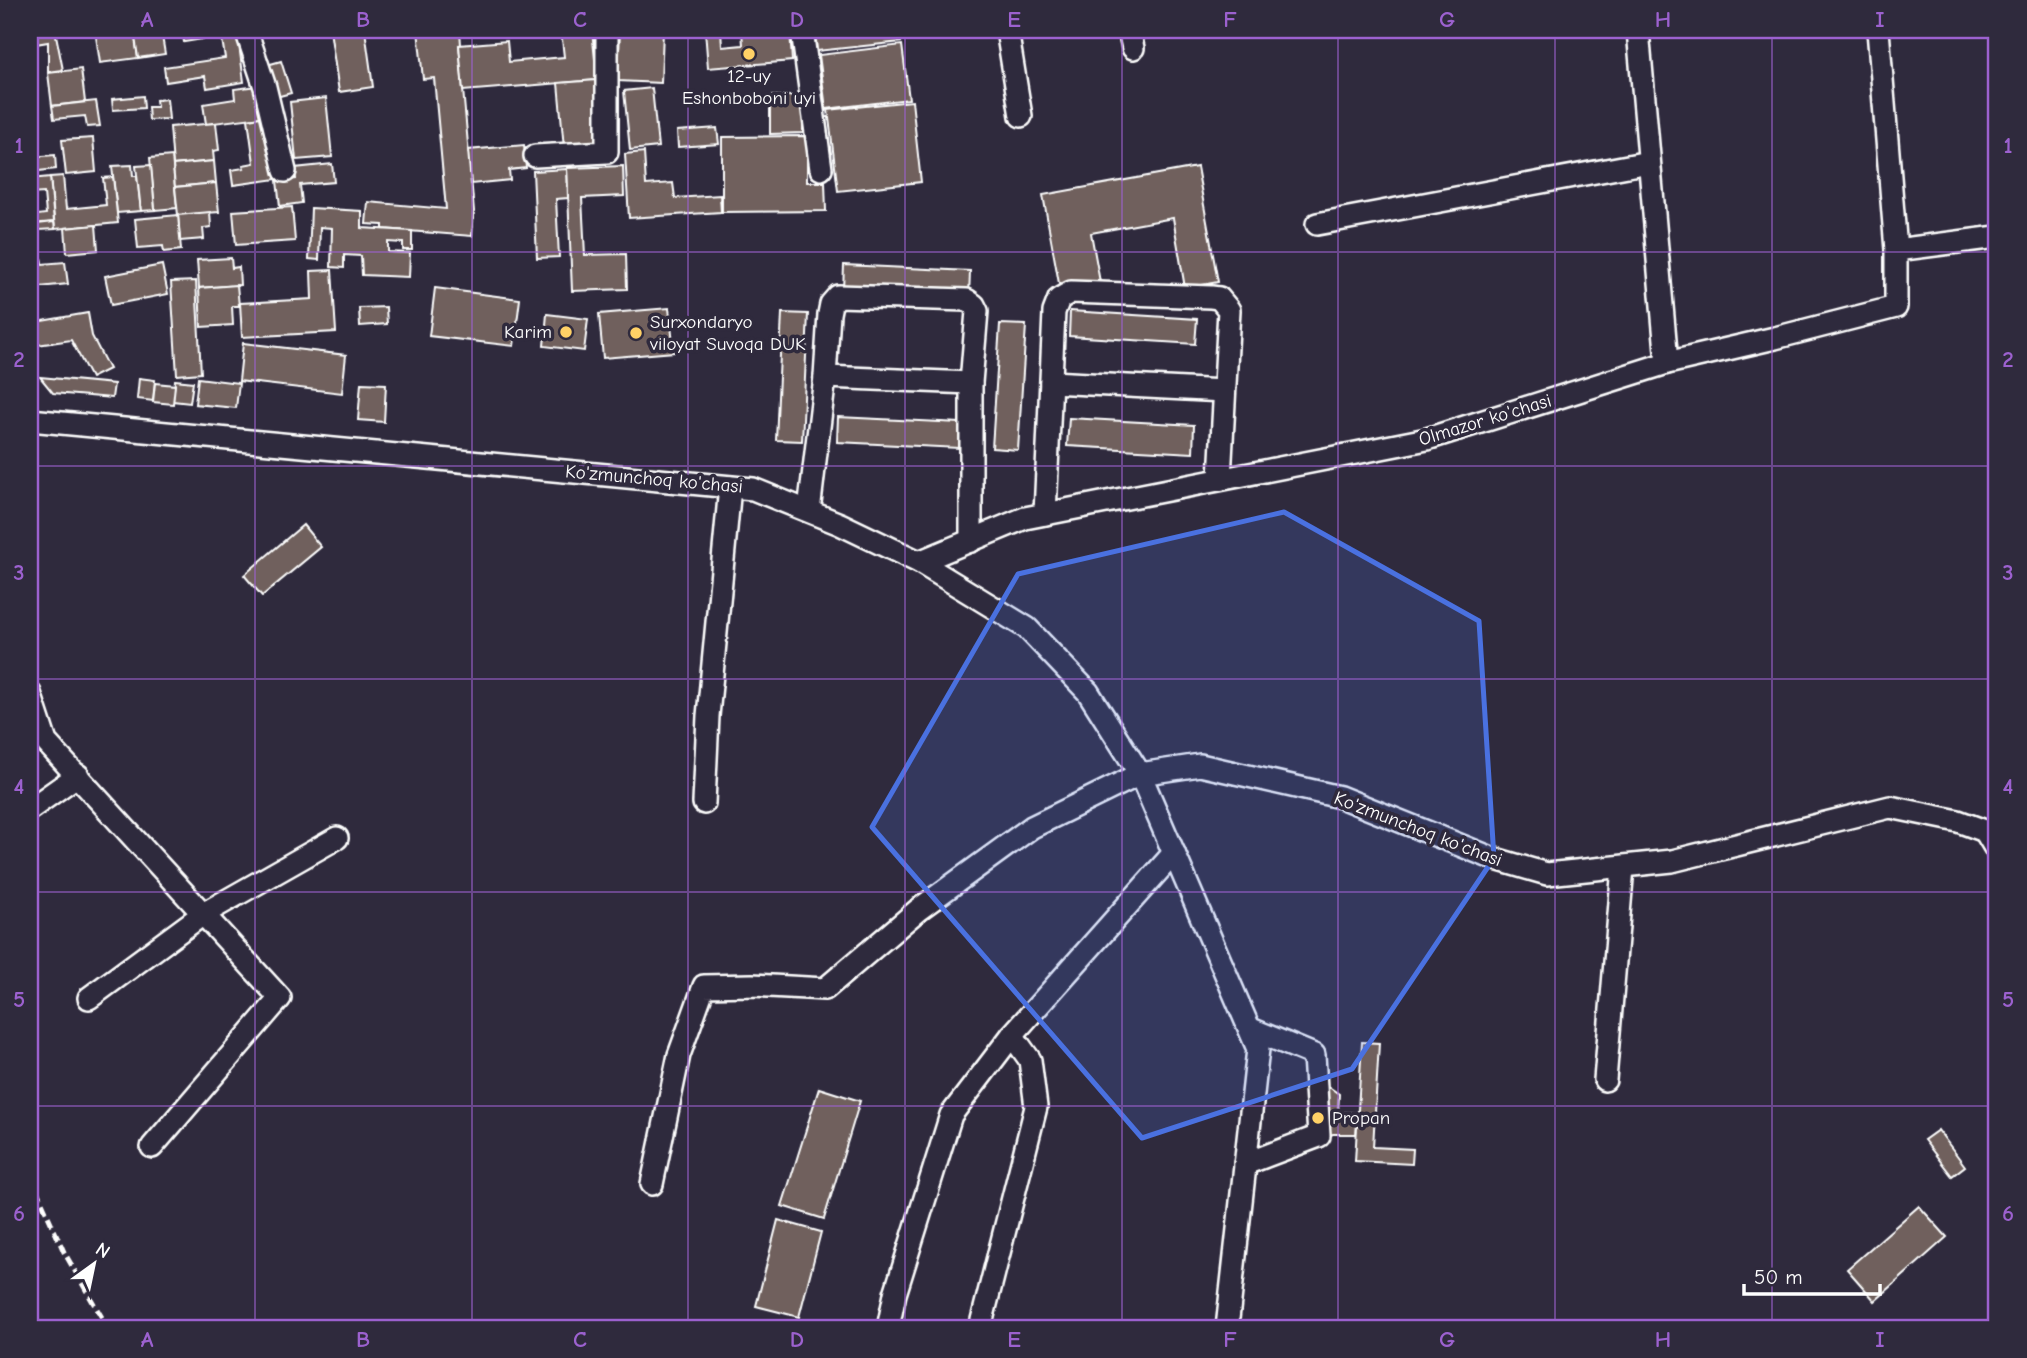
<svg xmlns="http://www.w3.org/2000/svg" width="2027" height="1358" font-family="'Comic Neue',sans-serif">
  <rect width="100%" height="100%" fill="#2f2a3d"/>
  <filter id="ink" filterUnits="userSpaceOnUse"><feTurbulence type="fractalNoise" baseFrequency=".0143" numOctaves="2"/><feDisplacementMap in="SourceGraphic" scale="14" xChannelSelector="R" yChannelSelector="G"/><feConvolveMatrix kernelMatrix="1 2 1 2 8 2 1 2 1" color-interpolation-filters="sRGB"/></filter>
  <g filter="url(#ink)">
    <!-- building -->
    <g fill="#6f615d" stroke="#fff" stroke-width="2">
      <path d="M 30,30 L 55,30 L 63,70 L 48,72 L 48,42 L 30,45 Z"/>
      <path d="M 95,30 L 134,30 L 138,58 L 100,63 Z"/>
      <path d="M 134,30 L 161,30 L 165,54 L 138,58 Z"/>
      <path d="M 182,30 L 214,30 L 215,37 L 184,42 Z"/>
      <path d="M 255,30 L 287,30 L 256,34 Z"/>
      <path d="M 330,30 L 365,30 L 373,87 L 339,92 Z"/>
      <path d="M 418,30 L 460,30 L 461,45 L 459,45 L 474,211 L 472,236 L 383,229 L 383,225 L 366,224 L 368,202 L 446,209 L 434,78 L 423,79 Z"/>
      <path d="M 561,30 L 592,30 L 597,80 L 463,91 L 459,45 L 507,41 L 509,62 L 564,57 Z"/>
      <path d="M 620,30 L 663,30 L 661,83 L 618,81 Z"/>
      <path d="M 705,30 L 721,30 L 722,47 L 743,45 L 742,30 L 790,30 L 792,61 L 708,68 Z"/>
      <path d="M 815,30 L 900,30 L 901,42 L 817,51 Z"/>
      <path d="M 238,37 L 244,82 L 207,88 L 205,76 L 166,82 L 164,67 L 225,58 L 222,39 Z"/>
      <path d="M 902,45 L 909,99 L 826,109 L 819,55 Z"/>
      <path d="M 281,61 L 291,93 L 276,97 L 267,65 Z"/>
      <path d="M 81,69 L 85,102 L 52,106 L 48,73 Z"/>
      <path d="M 597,80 L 600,145 L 564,148 L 558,83 Z"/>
      <path d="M 257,86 L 262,117 L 206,124 L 203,104 L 235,99 L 234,89 Z"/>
      <path d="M 652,88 L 658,147 L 630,150 L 624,91 Z"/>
      <path d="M 143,96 L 144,108 L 113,110 L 112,99 Z"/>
      <path d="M 770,96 L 803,96 L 803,133 L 770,134 Z"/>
      <path d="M 326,98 L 332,157 L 296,160 L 290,102 Z"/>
      <path d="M 167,99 L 169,119 L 149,120 L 148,107 L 157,107 L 156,100 Z"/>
      <path d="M 96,101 L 100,126 L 87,127 L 85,116 L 54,119 L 52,106 Z"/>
      <path d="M 912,101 L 921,182 L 838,191 L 828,110 Z"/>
      <path d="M 267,116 L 277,179 L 233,185 L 231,170 L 244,168 L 243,165 L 254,163 L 248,119 Z"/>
      <path d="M 216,123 L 219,150 L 213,151 L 214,161 L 173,165 L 170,127 Z"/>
      <path d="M 717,128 L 719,144 L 678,147 L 677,131 Z"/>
      <path d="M 807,136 L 807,182 L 825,182 L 826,211 L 722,212 L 722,137 Z"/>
      <path d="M 93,138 L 96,172 L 66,175 L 62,140 Z"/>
      <path d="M 524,145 L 526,168 L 509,170 L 510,180 L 471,184 L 468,150 Z"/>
      <path d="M 644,152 L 646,185 L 673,183 L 675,198 L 720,195 L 721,212 L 629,218 L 625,154 Z"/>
      <path d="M 55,155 L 56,169 L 30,172 L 30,157 Z"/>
      <path d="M 172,156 L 177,208 L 155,210 L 150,158 Z"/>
      <path d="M 214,161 L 216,183 L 175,187 L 173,165 Z"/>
      <path d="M 332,164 L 334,182 L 300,185 L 302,203 L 280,206 L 277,181 L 296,179 L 295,168 Z"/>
      <path d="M 132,165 L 133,176 L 137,176 L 141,211 L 117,213 L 112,166 Z"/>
      <path d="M 151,165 L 155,210 L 141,211 L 136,166 Z"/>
      <path d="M 623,166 L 624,196 L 582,198 L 585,255 L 626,254 L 627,289 L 572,291 L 567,168 Z"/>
      <path d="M 1197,167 L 1218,282 L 1185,288 L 1173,218 L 1091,233 L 1100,282 L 1060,289 L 1043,195 Z"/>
      <path d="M 567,169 L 568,198 L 556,199 L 559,257 L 537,258 L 533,171 Z"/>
      <path d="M 63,176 L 66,209 L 106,205 L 103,178 L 113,177 L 118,223 L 55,229 L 50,177 Z"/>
      <path d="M 50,177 L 54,222 L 30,224 L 30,216 L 46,214 L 44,193 L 30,194 L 30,179 Z"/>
      <path d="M 216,183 L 219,212 L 178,215 L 175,187 Z"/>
      <path d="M 292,207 L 295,241 L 236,245 L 233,211 Z"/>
      <path d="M 311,208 L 362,211 L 362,228 L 412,231 L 412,250 L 403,250 L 403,243 L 388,242 L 388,252 L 410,253 L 409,277 L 362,275 L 361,256 L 344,255 L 344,268 L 331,267 L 332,228 L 320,227 L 319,260 L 309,259 Z"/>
      <path d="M 210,212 L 211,227 L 203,228 L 204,239 L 180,241 L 178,215 Z"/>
      <path d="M 178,215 L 181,250 L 164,252 L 163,246 L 138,248 L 135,219 Z"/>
      <path d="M 54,222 L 55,229 L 38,230 L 37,224 Z"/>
      <path d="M 96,225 L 98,250 L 67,253 L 65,228 Z"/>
      <path d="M 40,249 L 42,264 L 65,262 L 68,284 L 30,288 L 30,250 Z"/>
      <path d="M 231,258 L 232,268 L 239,267 L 240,285 L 199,288 L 197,260 Z"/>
      <path d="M 162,265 L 168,294 L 111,305 L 105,276 Z"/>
      <path d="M 844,265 L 970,271 L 969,297 L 843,291 Z"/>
      <path d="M 332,270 L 336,332 L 242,337 L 240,303 L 312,299 L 311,271 Z"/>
      <path d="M 196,281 L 201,373 L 177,375 L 171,282 Z"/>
      <path d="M 237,285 L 239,306 L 232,306 L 233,325 L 201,327 L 199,288 Z"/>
      <path d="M 435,288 L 520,299 L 514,346 L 429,336 Z"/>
      <path d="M 386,307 L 387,324 L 360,326 L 359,308 Z"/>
      <path d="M 669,308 L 674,352 L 603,358 L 599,314 Z"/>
      <path d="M 1070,311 L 1197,319 L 1195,344 L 1069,336 Z"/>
      <path d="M 88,313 L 92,336 L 109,369 L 91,378 L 71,340 L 30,346 L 30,323 Z"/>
      <path d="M 782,313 L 808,314 L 802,441 L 776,440 Z"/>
      <path d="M 547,314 L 588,319 L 584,351 L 544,346 Z"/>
      <path d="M 1000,324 L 1026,325 L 1018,450 L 992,448 Z"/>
      <path d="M 243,343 L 346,355 L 342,393 L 239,381 Z"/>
      <path d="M 40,377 L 114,384 L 112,398 L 53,393 Z"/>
      <path d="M 139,378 L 155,380 L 153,401 L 137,399 Z"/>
      <path d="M 198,378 L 239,383 L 236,408 L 195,404 Z"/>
      <path d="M 175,380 L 193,382 L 190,403 L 173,401 Z"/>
      <path d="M 155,383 L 175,385 L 173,404 L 153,402 Z"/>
      <path d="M 361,383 L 386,384 L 384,422 L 358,420 Z"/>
      <path d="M 838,417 L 960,423 L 959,448 L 837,442 Z"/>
      <path d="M 1069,418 L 1194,425 L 1193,453 L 1067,446 Z"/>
      <path d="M 303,525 L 321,547 L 262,596 L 244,575 Z"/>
      <path d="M 1362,1042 L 1379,1043 L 1373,1147 L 1413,1149 L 1412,1164 L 1355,1161 Z"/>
      <path d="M 1329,1087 L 1339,1094 L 1338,1112 L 1358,1113 L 1356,1134 L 1333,1134 L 1317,1144 L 1310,1104 Z"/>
      <path d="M 819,1088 L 860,1101 L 824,1219 L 782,1206 Z"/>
      <path d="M 1938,1130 L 1965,1166 L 1952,1176 L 1924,1140 Z"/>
      <path d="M 1919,1206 L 1947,1237 L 1875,1301 L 1847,1269 Z"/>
      <path d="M 778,1220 L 821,1232 L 799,1317 L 756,1306 Z"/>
    </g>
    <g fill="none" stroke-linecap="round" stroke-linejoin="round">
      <defs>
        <g id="minor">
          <path d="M 246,30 L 265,87 L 285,171"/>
          <path d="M 802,30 L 821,169"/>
          <path d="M 1007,30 L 1021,116"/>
          <path d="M 1129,30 L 1133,48"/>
          <path d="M 1638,30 L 1667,363"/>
          <path d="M 1878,30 L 1896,250"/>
          <path d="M 535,156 L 607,152 L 607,30"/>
          <path d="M 1317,224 L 1649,162"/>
          <path d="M 825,377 L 971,383"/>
          <path d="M 1051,382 L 1224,391"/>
          <path d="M 30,420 L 753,489 L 840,524 L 919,562 L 1027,628 L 1088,692 L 1140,774 L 1258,1049 L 1227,1328"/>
          <path d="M 809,511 L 825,377 L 829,314 L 831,304 L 838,296 L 967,300 L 974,305 L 977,311 L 971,383 L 971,541"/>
          <path d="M 1045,514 L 1054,312 L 1059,299 L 1071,292 L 1211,297 L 1219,298 L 1229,310 L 1220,478"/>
          <path d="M 919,562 L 1025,518 L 1427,439 L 1667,363 L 1775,338 L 1896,307 L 1896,250 L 1997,237"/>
          <path d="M 30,693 L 46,742 L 280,998 L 152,1147"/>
          <path d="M 704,803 L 708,716 L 730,487"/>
          <path d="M 30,809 L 78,775"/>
          <path d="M 1985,831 L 1997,851"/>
          <path d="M 89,998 L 203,914 L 337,838"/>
          <path d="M 1605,1080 L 1623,867"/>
          <path d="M 1245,1164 L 1319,1136 L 1314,1055 L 1251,1029"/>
          <path d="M 652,1184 L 679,1055 L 704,986 L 752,985 L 825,989 L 918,910 L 1032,827 L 1140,774 L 1200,765 L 1340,797 L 1492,858 L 1547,874 L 1672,861 L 1890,807 L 1958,821 L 1985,831"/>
          <path d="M 888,1328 L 895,1294 L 951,1115 L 1012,1035 L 1174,853"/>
          <path d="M 980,1328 L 1036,1107 L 1030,1060 L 1012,1035"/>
        </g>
      </defs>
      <!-- minor casing -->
      <use href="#minor" stroke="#fff" stroke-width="26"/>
      <!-- minor -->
      <use href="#minor" stroke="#2f2a3d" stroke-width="21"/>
      <!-- rail -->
      <path stroke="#fff" stroke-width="5" stroke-dasharray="10 5" stroke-linecap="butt" d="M 30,1175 L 64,1252 L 108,1328"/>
    </g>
  </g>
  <!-- marked area -->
  <path fill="#4a71e0" fill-opacity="0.2" stroke="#4a71e0" stroke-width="5" stroke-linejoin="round" d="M 1284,512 L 1479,621 L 1494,858 L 1352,1069 L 1142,1138 L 872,827 L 1018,574 Z"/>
  <!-- grid -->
  <path fill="none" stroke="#9c61cf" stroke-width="2" stroke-opacity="0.55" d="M 255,30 L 255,1328M 472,30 L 472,1328M 688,30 L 688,1328M 905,30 L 905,1328M 1122,30 L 1122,1328M 1338,30 L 1338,1328M 1555,30 L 1555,1328M 1772,30 L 1772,1328M 30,252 L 1997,252M 30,466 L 1997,466M 30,679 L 1997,679M 30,892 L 1997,892M 30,1106 L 1997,1106"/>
  <!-- markers -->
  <g fill="#ffd166" stroke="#2f2a3d" stroke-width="2.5">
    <circle cx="749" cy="54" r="7"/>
    <circle cx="566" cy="332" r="7"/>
    <circle cx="636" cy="333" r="7"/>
    <circle cx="1318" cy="1118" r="7"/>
  </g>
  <g text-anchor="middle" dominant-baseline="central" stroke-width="7" stroke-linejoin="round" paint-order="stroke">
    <!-- poi labels -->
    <g font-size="19" fill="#fff" stroke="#2f2a3d" text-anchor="start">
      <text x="749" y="76" text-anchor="middle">12-uy<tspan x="749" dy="22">Eshonboboni uyi</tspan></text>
      <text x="650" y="322">Surxondaryo<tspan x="650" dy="22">viloyat Suvoqa DUK</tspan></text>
      <text x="552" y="332" text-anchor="end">Karim</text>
      <text x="1332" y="1118">Propan</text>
    </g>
    <!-- street labels -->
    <g font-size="19" fill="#fff" stroke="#2f2a3d">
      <text transform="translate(1485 420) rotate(-17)">Olmazor ko'chasi</text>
      <text transform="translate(654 479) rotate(5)">Ko'zmunchoq ko'chasi</text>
      <text transform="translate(1418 829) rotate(21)">Ko'zmunchoq ko'chasi</text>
    </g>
  </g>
  <!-- margin -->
  <rect width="2027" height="1358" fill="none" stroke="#2f2a3d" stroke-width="77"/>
  <!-- north arrow -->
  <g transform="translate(94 1264) rotate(33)" stroke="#2f2a3d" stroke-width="5" paint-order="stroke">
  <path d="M0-5L12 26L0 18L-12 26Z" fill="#ffffff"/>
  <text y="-10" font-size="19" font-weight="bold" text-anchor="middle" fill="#ffffff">N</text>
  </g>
  <!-- scale -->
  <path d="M1744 1284v10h136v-10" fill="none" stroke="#ffffff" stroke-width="3.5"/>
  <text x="1754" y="1284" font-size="21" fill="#ffffff" stroke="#2f2a3d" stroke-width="5" paint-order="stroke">50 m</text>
  <rect x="38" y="38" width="1950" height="1282" fill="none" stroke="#9c61cf" stroke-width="2.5"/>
  <g font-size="23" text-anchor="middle" font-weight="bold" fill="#9c61cf">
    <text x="147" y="27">A</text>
    <text x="363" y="27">B</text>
    <text x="580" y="27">C</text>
    <text x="797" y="27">D</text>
    <text x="1014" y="27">E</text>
    <text x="1230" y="27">F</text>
    <text x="1447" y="27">G</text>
    <text x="1663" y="27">H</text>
    <text x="1880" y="27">I</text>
    <text x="19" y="153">1</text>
    <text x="2008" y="153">1</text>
    <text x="19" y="367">2</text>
    <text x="2008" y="367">2</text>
    <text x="19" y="580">3</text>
    <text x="2008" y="580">3</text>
    <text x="19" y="794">4</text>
    <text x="2008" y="794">4</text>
    <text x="19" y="1007">5</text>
    <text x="2008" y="1007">5</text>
    <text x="19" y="1221">6</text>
    <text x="2008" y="1221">6</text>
    <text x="147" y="1347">A</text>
    <text x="363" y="1347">B</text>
    <text x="580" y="1347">C</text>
    <text x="797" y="1347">D</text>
    <text x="1014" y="1347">E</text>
    <text x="1230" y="1347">F</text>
    <text x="1447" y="1347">G</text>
    <text x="1663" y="1347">H</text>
    <text x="1880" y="1347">I</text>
  </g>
</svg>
